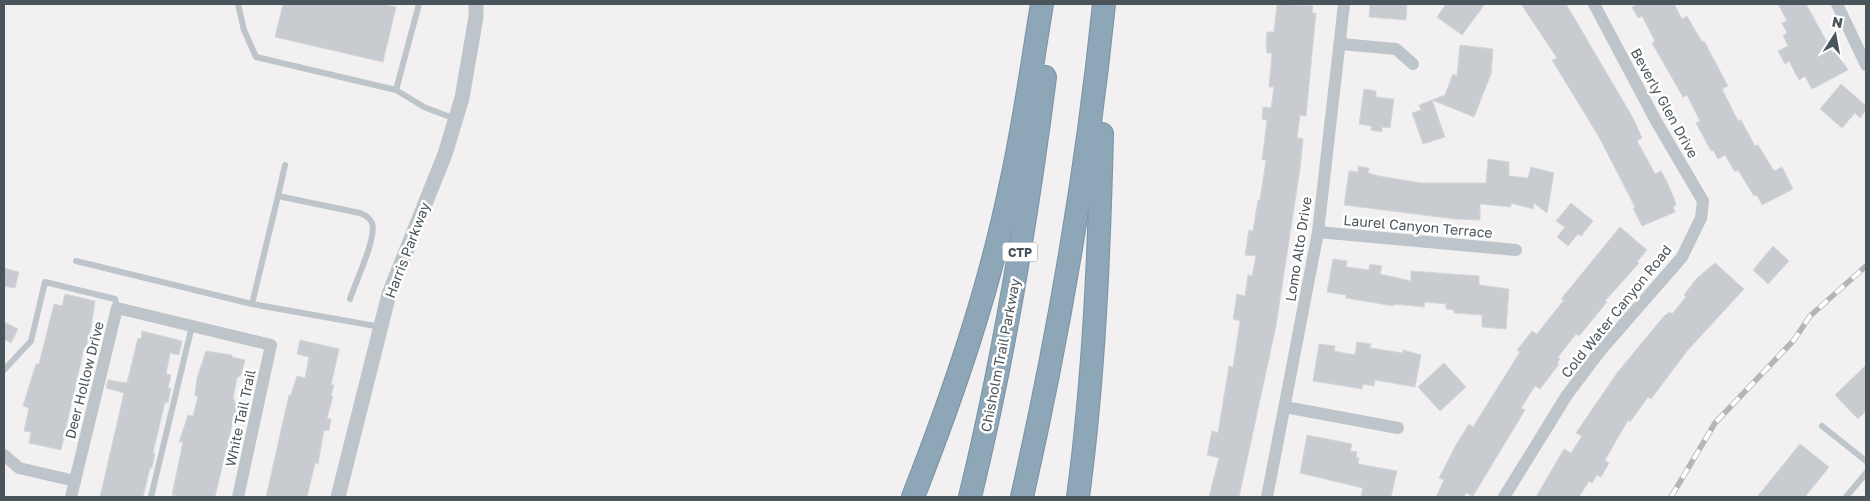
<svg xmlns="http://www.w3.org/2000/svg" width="1870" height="501" font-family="'Golos Text',sans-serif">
  <rect width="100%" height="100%" fill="#f2f0f0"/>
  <!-- building -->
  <g fill="#c8cbcf" stroke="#d4d7da">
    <path d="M 283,4 L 382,4 L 396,7 L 383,62 L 275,37 Z"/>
    <path d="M 1277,4 L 1313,6 L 1312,13 L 1316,13 L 1306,116 L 1300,115 L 1297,138 L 1303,139 L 1300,169 L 1276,326 L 1239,497 L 1209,497 L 1219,458 L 1207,455 L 1212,431 L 1218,433 L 1229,366 L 1233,367 L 1240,321 L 1233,319 L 1237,294 L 1245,296 L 1248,275 L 1252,276 L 1256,256 L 1245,255 L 1249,230 L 1253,231 L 1258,200 L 1260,200 L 1266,160 L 1262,160 L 1267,120 L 1262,119 L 1263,107 L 1271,108 L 1274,87 L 1269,87 L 1272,53 L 1267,53 L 1266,44 L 1267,32 L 1274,32 Z"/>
    <path d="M 1370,4 L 1407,4 L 1406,20 L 1369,17 Z"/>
    <path d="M 1446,4 L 1485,4 L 1462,35 L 1437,17 Z"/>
    <path d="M 1521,4 L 1566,4 L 1633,118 L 1642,138 L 1637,141 L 1655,174 L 1661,171 L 1667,182 L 1675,201 L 1676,205 L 1673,207 L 1675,212 L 1642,226 L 1633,208 L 1635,207 L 1599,137 L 1552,60 L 1557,58 Z"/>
    <path d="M 1638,4 L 1674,4 L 1682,19 L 1687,16 L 1702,42 L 1704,41 L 1728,86 L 1722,89 L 1738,121 L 1741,120 L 1755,146 L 1758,145 L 1774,171 L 1782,167 L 1793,189 L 1762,205 L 1757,195 L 1754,196 L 1738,170 L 1735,172 L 1725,155 L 1718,159 L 1713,150 L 1711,151 L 1696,123 L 1700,121 L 1687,95 L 1683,97 L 1652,43 L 1655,41 L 1642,16 L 1638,18 L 1632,7 Z"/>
    <path d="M 1778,4 L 1806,4 L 1833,53 L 1836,52 L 1848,70 L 1812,89 L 1805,76 L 1799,80 L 1789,61 L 1785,64 L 1778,51 L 1788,46 L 1783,35 L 1787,33 L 1782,23 L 1787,21 Z"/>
    <path d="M 1460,45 L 1493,49 L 1491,74 L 1474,117 L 1432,100 L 1445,95 L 1453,74 L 1457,76 Z"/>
    <path d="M 1841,84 L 1866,106 L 1866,110 L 1860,118 L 1855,113 L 1842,128 L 1820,109 Z"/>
    <path d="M 1364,89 L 1376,91 L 1376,97 L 1394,99 L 1390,128 L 1382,127 L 1382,132 L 1371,130 L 1372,126 L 1359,124 Z"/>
    <path d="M 1432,100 L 1445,137 L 1423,144 L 1412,113 L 1421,110 L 1419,105 Z"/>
    <path d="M 1488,159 L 1509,162 L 1509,176 L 1528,178 L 1531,167 L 1554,173 L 1547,213 L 1534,203 L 1533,209 L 1511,203 L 1511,207 L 1480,204 L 1480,220 L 1455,219 L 1344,205 L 1349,171 L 1358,172 L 1358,166 L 1369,168 L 1368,173 L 1379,176 L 1421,183 L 1486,183 Z"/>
    <path d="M 1571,203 L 1593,221 L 1581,236 L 1578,234 L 1568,246 L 1557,237 L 1565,227 L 1556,221 Z"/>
    <path d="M 1620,227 L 1647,250 L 1637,262 L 1639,263 L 1605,301 L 1607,302 L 1579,336 L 1576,334 L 1558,357 L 1560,359 L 1557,363 L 1559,364 L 1540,389 L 1535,386 L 1521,408 L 1525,410 L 1473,496 L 1466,493 L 1464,497 L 1436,497 L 1444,480 L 1439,478 L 1456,445 L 1469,424 L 1473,427 L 1520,352 L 1517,350 L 1532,331 L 1537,334 L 1564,300 L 1561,299 Z"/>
    <path d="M 1773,246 L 1789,261 L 1768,284 L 1753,270 Z"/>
    <path d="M 1333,259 L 1347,261 L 1346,267 L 1369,270 L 1370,264 L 1382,266 L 1380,274 L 1411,281 L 1411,271 L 1479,276 L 1479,285 L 1509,289 L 1506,329 L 1482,327 L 1482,315 L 1454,313 L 1454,310 L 1446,309 L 1446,304 L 1425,302 L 1424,307 L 1394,304 L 1394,306 L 1346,298 L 1346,295 L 1327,292 Z"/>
    <path d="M 1715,263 L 1744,289 L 1687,351 L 1651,399 L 1648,397 L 1630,422 L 1628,420 L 1605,460 L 1609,463 L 1601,477 L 1597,475 L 1592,483 L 1589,481 L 1579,497 L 1536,497 L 1564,449 L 1571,453 L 1582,436 L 1576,433 L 1617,373 L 1665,315 L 1670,312 L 1672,314 L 1686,297 L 1684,295 L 1697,278 Z"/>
    <path d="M 4,268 L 19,272 L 15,288 L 4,286 Z"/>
    <path d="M 65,294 L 95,301 L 91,328 L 86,348 L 84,348 L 61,450 L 29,443 L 31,432 L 24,431 L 29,408 L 23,406 L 36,364 L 39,364 L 54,304 L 62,306 Z"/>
    <path d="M 4,322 L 18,329 L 11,343 L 4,339 Z"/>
    <path d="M 142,331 L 182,341 L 179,355 L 170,353 L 166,374 L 171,375 L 168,388 L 171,388 L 168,403 L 165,402 L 153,453 L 155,453 L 152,468 L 150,468 L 143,497 L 100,497 L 124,393 L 106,388 L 108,380 L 127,383 L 138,338 L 141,339 Z"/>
    <path d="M 300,340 L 339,349 L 331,385 L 334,385 L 331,396 L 333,396 L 327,418 L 331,419 L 329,431 L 324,430 L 318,464 L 315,463 L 307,497 L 266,497 L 289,395 L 291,395 L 297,376 L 305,378 L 309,357 L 297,354 Z"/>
    <path d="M 1357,342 L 1371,344 L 1370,348 L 1403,353 L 1403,350 L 1421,355 L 1415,387 L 1375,380 L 1374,386 L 1363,384 L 1362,389 L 1313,381 L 1319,344 L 1335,346 L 1334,351 L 1355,355 Z"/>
    <path d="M 206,351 L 232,355 L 232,357 L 245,360 L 241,375 L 237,378 L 233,399 L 235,400 L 234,403 L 237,404 L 215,497 L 183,497 L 172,495 L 183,442 L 179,442 L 188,415 L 193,416 L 198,396 L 195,396 L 197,378 Z"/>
    <path d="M 1444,363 L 1466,387 L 1440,411 L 1418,387 Z"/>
    <path d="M 1866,365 L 1866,411 L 1858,419 L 1835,395 Z"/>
    <path d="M 1307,435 L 1352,444 L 1350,451 L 1357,452 L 1356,457 L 1359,458 L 1358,464 L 1397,471 L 1391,497 L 1361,496 L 1363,488 L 1300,473 Z"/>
    <path d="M 1800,444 L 1829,467 L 1805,497 L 1757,497 Z"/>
  </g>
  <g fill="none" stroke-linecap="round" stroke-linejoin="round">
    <defs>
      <g id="motorway">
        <path d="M 913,497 C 953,395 989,291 1011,183 C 1024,124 1032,64 1042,4"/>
        <path d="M 970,497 C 1004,358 1027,218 1045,77"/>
        <path d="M 1022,497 C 1059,334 1087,170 1104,4"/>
        <path d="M 1078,497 C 1094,377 1099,256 1102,134"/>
      </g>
    </defs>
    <!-- motorway casing -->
    <use href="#motorway" stroke="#7992a4" stroke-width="24"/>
    <!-- service -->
    <g stroke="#bdc5cb" stroke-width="6">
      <path d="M 238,4 L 244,30 L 256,57 L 396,90 L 424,107 L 455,119"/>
      <path d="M 396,90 L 419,4"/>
      <path d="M 278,196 L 285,165"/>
      <path d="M 76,261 L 252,304 L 381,327"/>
      <path d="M 252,304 L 278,196 L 360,213 C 365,215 370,218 372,223 C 377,238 355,283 350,299"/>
      <path d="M 4,370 L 31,341 L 45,282 L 115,299 L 117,308"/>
      <path d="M 1822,426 L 1866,461"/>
      <path d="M 151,497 L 192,326"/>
      <path d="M 1846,497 L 1866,473"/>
    </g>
    <!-- minor -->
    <g stroke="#bdc5cb" stroke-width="12">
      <path d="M 1837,4 L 1866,65"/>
      <path d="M 1341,44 L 1396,49 L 1413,64"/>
      <path d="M 1318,232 L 1516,250"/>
      <path d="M 1285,407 L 1398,428"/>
      <path d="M 4,455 L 19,468 L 75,481"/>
      <path d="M 71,497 L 117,308 L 271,345 L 238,497"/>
      <path d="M 1267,497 L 1318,232 L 1344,4"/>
      <path d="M 1504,497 L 1567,395 L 1601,350 L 1682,257 L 1701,218 L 1703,201 L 1656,121 L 1594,4"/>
    </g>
    <!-- tertiary -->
    <path stroke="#bdc5cb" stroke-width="15" d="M 338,497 L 389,294 L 445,154 L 462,98 L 476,17 L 476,4"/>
    <!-- motorway -->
    <use href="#motorway" stroke="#8da7b8" stroke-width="22"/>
    <defs>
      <path id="rail" d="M 1671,497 L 1715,423 L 1794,340 L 1810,316 L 1866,266"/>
    </defs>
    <!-- rail casing -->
    <use href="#rail" stroke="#b3b6b9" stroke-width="5.5"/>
    <!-- rail -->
    <use href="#rail" stroke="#fff" stroke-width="4" stroke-dasharray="11" stroke-linecap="butt"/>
  </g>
  <g text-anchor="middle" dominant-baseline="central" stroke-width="5" stroke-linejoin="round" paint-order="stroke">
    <!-- shield labels -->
    <rect fill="#fff" stroke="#80888c" stroke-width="1" x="1002.5" y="242.5" width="35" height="19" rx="4"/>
    <g font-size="12" font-weight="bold" fill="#4a555b">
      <text x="1020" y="252">CTP</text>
    </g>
    <!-- street labels -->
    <g font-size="14" fill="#4a555b" stroke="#fff">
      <text transform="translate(1665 103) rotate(61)">Beverly Glen Drive</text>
      <text transform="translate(1418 226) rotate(5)">Laurel Canyon Terrace</text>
      <text transform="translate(1298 249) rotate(-81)">Lomo Alto Drive</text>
      <text transform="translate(407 250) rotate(-69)">Harris Parkway</text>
      <text transform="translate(1616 311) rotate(-51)">Cold Water Canyon Road</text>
      <text transform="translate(1000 355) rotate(-79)">Chisholm Trail Parkway</text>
      <text transform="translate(84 380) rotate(-76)">Deer Hollow Drive</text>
      <text transform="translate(240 418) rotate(-78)">White Tail Trail</text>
    </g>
  </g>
  <!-- border -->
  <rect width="1870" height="501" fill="none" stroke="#4a555b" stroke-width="10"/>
  <!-- north arrow -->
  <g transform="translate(1835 35) rotate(11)" stroke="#ffffff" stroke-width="4" paint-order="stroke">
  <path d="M0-4L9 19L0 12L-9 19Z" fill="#4a555b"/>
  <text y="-8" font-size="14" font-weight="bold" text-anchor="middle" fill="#4a555b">N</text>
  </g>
</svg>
